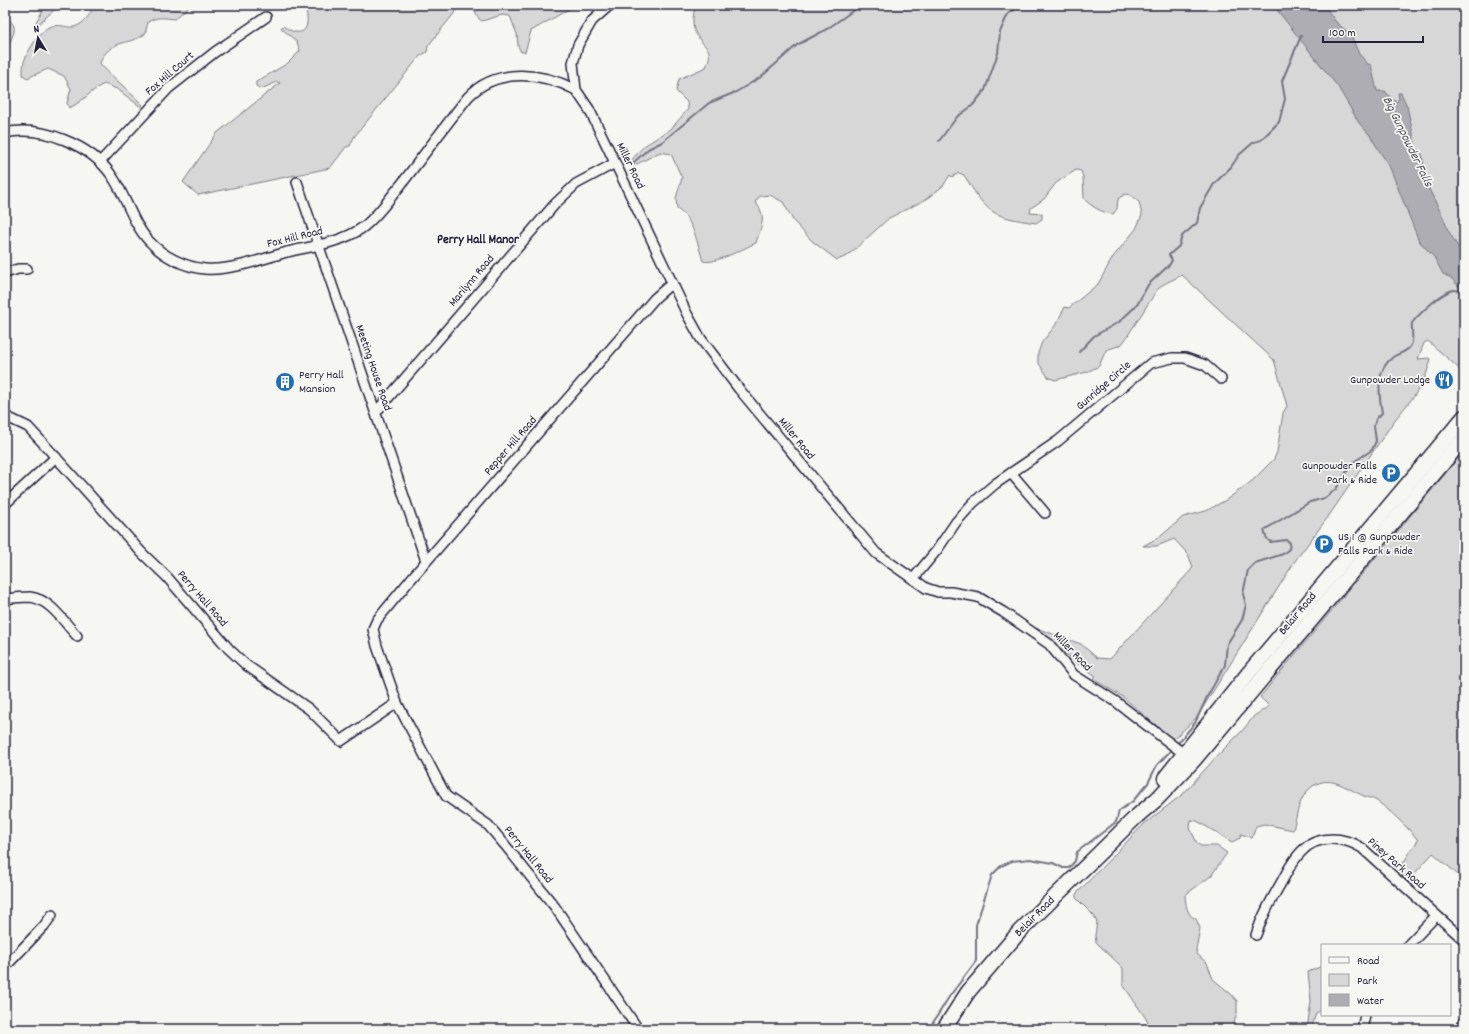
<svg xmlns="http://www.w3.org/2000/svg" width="1469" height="1034" font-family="Dekko,sans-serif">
  <rect width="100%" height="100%" fill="#f6f6f2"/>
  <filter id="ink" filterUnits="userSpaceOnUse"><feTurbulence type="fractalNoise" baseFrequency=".025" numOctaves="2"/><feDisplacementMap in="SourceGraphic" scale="8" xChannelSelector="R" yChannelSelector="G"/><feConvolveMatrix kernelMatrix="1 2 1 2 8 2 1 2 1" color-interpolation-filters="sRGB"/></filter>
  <g filter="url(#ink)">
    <!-- green -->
    <g fill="#d7d7d7" stroke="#7c7c89">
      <path d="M 46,5 L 60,5 L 37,25 L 36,22 Z"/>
      <path d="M 92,5 L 190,5 L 175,19 C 164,18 157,16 148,22 L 145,34 C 128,46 109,39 100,63 L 103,67 L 143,105 L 141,107 L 117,89 L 104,84 C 91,90 83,102 69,108 L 67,103 L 71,89 L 64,76 L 48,69 L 27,78 L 23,75 C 23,71 23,66 24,62 C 26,53 42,27 52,26 C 67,23 72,34 86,19 C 90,14 92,11 92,5 Z"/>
      <path d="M 304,5 L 576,5 L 531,31 L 525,52 L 521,52 L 518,46 L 517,34 L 510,16 L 502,15 L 482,21 L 478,18 L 472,6 L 460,6 L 428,46 L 427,52 L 420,56 L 354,137 L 350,146 L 346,147 L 330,168 L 198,195 L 183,182 L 217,133 L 280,83 L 277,82 L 261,89 L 256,86 L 256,82 L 288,63 L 300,51 L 297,42 L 281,28 L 283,26 C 286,28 291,31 295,32 C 311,35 308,14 304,5 Z"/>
      <path d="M 696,5 L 1464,5 L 1464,373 L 1428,341 L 1424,343 L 1418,359 L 1429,358 L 1431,359 L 1426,375 L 1415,395 L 1394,421 L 1328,517 L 1295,561 L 1197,717 L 1173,740 L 1123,697 L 1093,679 L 1096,676 L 1078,664 L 1036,628 L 1081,644 L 1097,658 L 1110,659 L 1192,569 L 1193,567 L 1188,554 L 1174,539 L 1157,546 L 1143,546 L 1161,536 L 1183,517 L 1206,511 L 1226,500 L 1252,481 L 1274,459 L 1277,452 L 1283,413 L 1287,406 L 1274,360 L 1182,275 L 1164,284 L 1157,290 L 1125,340 L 1121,345 L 1106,350 L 1099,366 L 1087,372 L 1055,380 L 1048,377 L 1038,362 L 1038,353 L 1042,342 L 1055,326 L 1065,307 L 1069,308 L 1098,284 L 1113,257 L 1136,229 L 1142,215 L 1139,202 L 1130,195 L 1125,194 L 1118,199 L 1117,209 L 1113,214 C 1100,212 1094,208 1084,199 L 1083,177 L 1081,171 L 1076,170 L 1056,183 L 1044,199 L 1031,208 L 1030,213 L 1042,214 L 1042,219 L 1036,223 C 990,216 988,214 964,175 L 959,173 L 952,177 L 950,175 L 943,186 L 925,200 L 889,218 L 854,250 L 845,257 L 837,260 L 812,241 L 794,222 L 783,202 L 770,195 L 760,196 L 755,202 C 768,217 761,225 756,243 C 744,248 714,265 703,261 C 697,243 694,220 677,209 L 676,198 L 682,178 L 671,154 L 660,152 L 637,164 L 630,166 L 628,164 L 644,146 L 671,129 L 688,109 L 687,102 L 676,91 L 679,79 L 706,67 C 715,47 704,49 696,34 C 691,26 693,13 696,5 Z"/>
      <path d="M 5,17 C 22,27 11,36 7,50 C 5,54 6,61 5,66 Z"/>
      <path d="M 1464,451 L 1464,880 L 1433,853 L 1408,881 L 1398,871 L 1418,840 C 1409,829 1387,807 1375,800 C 1372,798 1367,798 1364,796 C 1347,789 1331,774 1313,786 C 1299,795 1297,815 1293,830 L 1264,824 L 1256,826 L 1252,838 L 1241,834 L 1240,838 L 1232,842 L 1197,821 L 1191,820 L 1190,828 L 1197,843 L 1201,846 L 1217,846 L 1227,853 L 1211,876 L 1185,895 C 1186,904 1186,915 1196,919 L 1200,928 L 1196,950 L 1197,954 L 1207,963 L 1213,979 L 1230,993 L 1237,1001 L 1237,1013 L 1232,1029 L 1153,1029 L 1126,989 L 1123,984 L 1123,968 L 1096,942 L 1095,935 L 1097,922 L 1094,916 L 1076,898 L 1076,894 L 1144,824 L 1183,794 L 1217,756 L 1243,730 L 1254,716 L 1269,706 L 1260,697 Z"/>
      <path d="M 1322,966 L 1322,1010 L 1316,1013 L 1311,1029 L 1307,1029 L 1311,1001 L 1308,972 Z"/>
    </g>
    <!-- water -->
    <path fill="#adadb3" stroke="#757583" d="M 1275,5 L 1324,5 L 1336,22 L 1351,35 L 1359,54 L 1368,64 L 1371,65 L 1377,91 L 1385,91 L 1392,99 L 1397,102 L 1399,99 L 1398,93 L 1401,93 L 1407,106 L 1416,148 L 1422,154 L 1425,177 L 1430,191 L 1443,217 L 1448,230 L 1464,257 L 1464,294 L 1462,290 L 1451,278 L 1443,274 L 1434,257 L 1419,241 L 1390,168 L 1369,134 L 1359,123 L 1338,87 L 1277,10 Z"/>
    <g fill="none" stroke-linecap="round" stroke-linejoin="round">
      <!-- stream -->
      <g stroke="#757583" stroke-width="2">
        <path d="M 939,141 L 957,117 L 972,106 L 985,90 L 998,53 L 1000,32 L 1008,14 L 1022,5"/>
        <path d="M 632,164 L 648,149 L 662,142 L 709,103 L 736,92 L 761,77 L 797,45 L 827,29 L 854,10 L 857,5"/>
        <path d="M 1079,352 L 1094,336 L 1119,322 L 1137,305 L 1148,285 L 1170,264 L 1172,260 L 1169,255 L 1179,246 L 1182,236 L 1197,223 L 1200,208 L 1214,184 L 1231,167 L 1239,155 L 1254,142 L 1261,140 L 1279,122 L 1285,99 L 1282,81 L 1301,36"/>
        <path d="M 1177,744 L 1195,723 L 1207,697 L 1225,665 L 1227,644 L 1242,620 L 1246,605 L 1243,594 L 1248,570 L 1255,563 L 1283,554 L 1289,549 L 1290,543 L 1287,540 L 1270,542 L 1266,537 L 1264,530 L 1310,502 L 1325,498 L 1336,489 L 1352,463 L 1372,450 L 1376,441 L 1374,426 L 1376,419 L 1382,413 C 1379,394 1375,370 1393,357 C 1399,353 1408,352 1411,345 C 1414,340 1411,329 1412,323 C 1419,314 1443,291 1454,290 C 1457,290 1461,291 1464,291"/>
        <path d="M 929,1029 L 949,997 L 976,961 L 976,925 L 992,875 L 1001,866 L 1012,861 L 1030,859 L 1053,863 L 1063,868 L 1069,868 L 1075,861 L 1077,852 L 1116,822 L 1119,811 L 1133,801 L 1148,783 L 1157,765 L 1172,749"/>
      </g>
      <defs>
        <g id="minor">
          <path d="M 610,5 L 592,21 L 578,45 L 573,63 L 576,90 L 589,109 L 608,148 L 687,314 L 701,339 L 739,389 L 876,553 L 926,588 L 938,592 L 951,592 L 978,597 L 1003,612 L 1049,644 L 1074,675 L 1115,701 L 1184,754"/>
          <path d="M 5,133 C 42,125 91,145 112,176 C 126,196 132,223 149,241 C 163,256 184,267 205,269 C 232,271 261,259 287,252 C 312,246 341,243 362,228 C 377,217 388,200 400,186 C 423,156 445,126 468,97 C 496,67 542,72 576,90"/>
          <path d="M 100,162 L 169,88 L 215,52 L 266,17"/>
          <path d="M 297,182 L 426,561"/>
          <path d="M 5,273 L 18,269 L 27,269"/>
          <path d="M 376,412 L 555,204 L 576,184 L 615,163"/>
          <path d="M 5,416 L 28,427 L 43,443 L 142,553 L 167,577 L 229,649 L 246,665 L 309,709 L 341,741 L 397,703"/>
          <path d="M 1011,473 L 1045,513"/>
          <path d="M 5,504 L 56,457"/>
          <path d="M 913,579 L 937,550 L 956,522 L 973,503 L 995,484 L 1058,441 L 1151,363 L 1172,358 L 1185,358 L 1205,365 L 1221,379"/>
          <path d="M 5,599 C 13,598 22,597 30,597 C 50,599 64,622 77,636"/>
          <path d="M 1256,935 C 1262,916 1271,900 1281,883 C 1287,872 1292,861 1301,852 C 1317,834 1344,837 1362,848 L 1464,940"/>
          <path d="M 1408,945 L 1436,916"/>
          <path d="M 5,967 L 44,926 L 52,915"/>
          <path d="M 638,1029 L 555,907 L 505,845 L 488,825 L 446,796 L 397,703 L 377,646 L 373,629 L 377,620 L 411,579 L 655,298 L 672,283"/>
          <path d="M 1362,1029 L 1365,1015"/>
          <path d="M 1460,1029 L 1464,1021"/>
        </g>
        <g id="highway">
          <path d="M 1165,778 L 1247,675 L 1464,417"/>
          <path d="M 944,1029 L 968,992 L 1020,931 L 1137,816 L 1157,799 L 1193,761 L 1464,438"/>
        </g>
      </defs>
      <!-- minor casing -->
      <use href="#minor" stroke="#22223b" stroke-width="12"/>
      <!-- highway casing -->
      <use href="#highway" stroke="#22223b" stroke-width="17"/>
      <!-- minor -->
      <use href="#minor" stroke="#f6f6f2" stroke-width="9"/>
      <!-- highway -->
      <use href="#highway" stroke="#f6f6f2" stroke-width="14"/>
    </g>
  </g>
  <!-- icons -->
  <defs>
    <symbol id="restaurant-disc" viewBox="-11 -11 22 22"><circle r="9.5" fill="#1f6fb2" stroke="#f6f6f2"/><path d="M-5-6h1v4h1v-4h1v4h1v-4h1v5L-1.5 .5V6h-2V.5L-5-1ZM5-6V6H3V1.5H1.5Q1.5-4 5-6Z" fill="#fff"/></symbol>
    <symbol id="building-disc" viewBox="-11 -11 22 22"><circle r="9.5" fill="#1f6fb2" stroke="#f6f6f2"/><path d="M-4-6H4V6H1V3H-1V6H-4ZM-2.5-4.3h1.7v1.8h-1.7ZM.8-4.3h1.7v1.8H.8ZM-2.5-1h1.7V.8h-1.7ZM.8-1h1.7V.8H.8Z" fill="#fff"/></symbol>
    <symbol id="parking-disc" viewBox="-11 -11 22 22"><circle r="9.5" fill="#1f6fb2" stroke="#f6f6f2"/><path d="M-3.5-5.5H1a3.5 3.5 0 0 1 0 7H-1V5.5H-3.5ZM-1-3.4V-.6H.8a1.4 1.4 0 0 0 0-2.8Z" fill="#fff"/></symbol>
  </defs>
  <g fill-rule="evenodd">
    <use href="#restaurant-disc" x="1433" y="369" width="22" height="22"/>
    <use href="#building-disc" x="274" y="371" width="22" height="22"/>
    <use href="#parking-disc" x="1380" y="462" width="22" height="22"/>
    <use href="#parking-disc" x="1313" y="533" width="22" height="22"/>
  </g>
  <g text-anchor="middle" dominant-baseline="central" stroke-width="3.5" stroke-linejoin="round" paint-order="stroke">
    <!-- street labels -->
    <g font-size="12" fill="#22223b" stroke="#f6f6f2">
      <text transform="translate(170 74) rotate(-41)">Fox Hill Court</text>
      <text transform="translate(630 166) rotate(64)">Miller Road</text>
      <text transform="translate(295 238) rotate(-14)">Fox Hill Road</text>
      <text transform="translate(472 281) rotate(-50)">Marilynn Road</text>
      <text transform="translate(373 368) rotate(71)">Meeting House Road</text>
      <text transform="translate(1104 386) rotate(-41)">Gunridge Circle</text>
      <text transform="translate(796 439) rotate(51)">Miller Road</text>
      <text transform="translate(511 446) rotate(-49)">Pepper Hill Road</text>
      <text transform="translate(202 599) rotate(49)">Perry Hall Road</text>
      <text transform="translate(1298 614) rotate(-50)">Belair Road</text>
      <text transform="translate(1072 652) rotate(46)">Miller Road</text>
      <text transform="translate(528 855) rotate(51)">Perry Hall Road</text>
      <text transform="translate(1396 864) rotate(41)">Piney Park Road</text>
      <text transform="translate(1035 917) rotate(-45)">Belair Road</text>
    </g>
    <!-- poi labels -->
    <g font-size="12" fill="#22223b" stroke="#f6f6f2" text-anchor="start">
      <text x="299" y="375">Perry Hall<tspan x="299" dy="14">Mansion</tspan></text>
      <text x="1430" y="380" text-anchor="end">Gunpowder Lodge</text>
      <text x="1377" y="466" text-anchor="end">Gunpowder Falls<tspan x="1377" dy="14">Park &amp; Ride</tspan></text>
      <text x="1338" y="537">US 1 @ Gunpowder<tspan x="1338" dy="14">Falls Park &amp; Ride</tspan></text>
    </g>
    <!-- water labels -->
    <g font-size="13" font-style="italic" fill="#535365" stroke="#f6f6f2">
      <text transform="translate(1407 142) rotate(64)">Big Gunpowder Falls</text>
    </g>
    <!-- neighbourhood labels -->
    <g font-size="13" font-weight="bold" fill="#22223b" stroke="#f6f6f2">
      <text x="478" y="240">Perry Hall Manor</text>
    </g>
  </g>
  <!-- margin -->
  <rect width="1469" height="1034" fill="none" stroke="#f6f6f2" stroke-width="20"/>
  <rect x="10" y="10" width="1449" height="1014" fill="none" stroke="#22223b" stroke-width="1.5" filter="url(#ink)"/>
  <!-- legend -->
  <rect x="1321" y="944" width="130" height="72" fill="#f6f6f2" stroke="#a1a1a9"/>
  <rect x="1329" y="957" width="20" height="6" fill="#f6f6f2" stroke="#a1a1a9"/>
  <text x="1357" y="964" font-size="12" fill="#22223b">Road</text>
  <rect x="1329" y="974" width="20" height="12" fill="#d7d7d7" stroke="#a1a1a9"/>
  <text x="1357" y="984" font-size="12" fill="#22223b">Park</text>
  <rect x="1329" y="994" width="20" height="12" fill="#adadb3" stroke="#a1a1a9"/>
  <text x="1357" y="1004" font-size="12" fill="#22223b">Water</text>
  <!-- north arrow -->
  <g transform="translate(38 38) rotate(350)" stroke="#f6f6f2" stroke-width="3" paint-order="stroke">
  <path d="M0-3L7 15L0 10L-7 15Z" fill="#22223b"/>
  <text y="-6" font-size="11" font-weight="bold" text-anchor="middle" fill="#22223b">N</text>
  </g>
  <!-- scale -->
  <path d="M1323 36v6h100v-6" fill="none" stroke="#22223b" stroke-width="2"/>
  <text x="1329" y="36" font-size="12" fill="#22223b" stroke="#f6f6f2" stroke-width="3" paint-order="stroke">100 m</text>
</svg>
